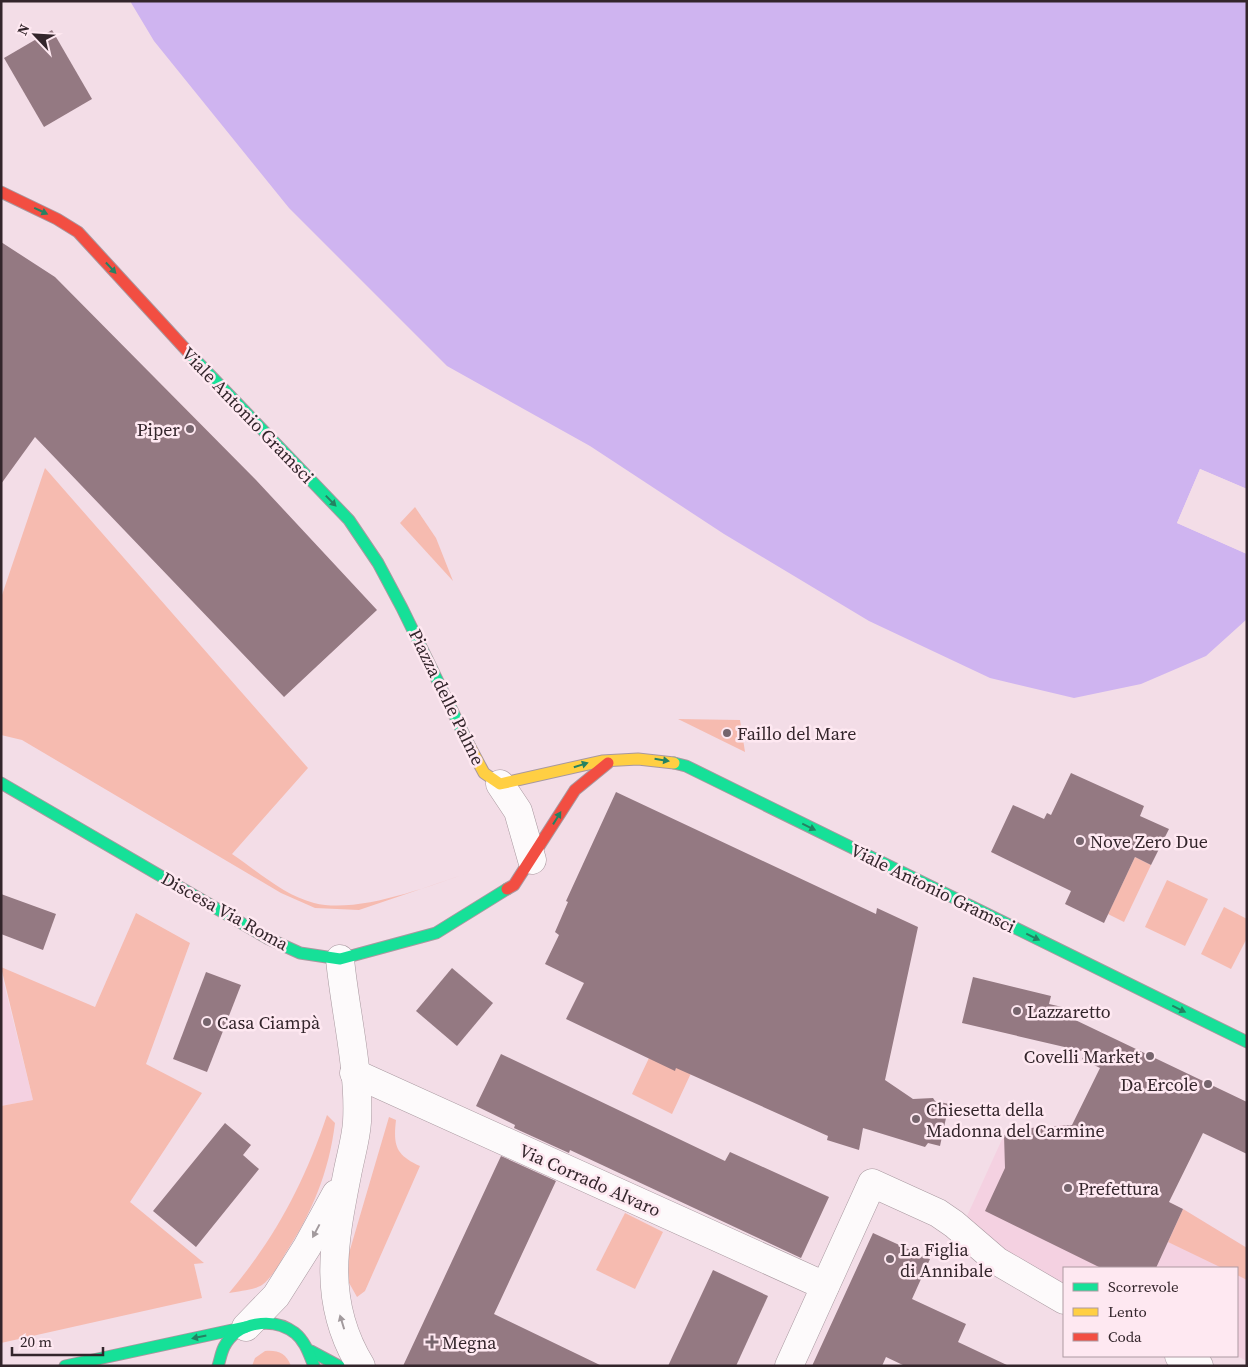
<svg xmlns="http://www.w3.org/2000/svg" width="1248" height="1367" font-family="'Source Serif 4',serif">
  <rect width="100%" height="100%" fill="#f3dde7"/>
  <!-- built -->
  <g fill="#f4d1e1">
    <path d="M 1,972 L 33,1100 L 1,1106 Z"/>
    <path d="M 1064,1125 L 1070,1153 L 1183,1209 L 1247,1248 L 1247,1361 L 1237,1356 L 1237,1268 L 1064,1268 L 1064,1285 L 1002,1248 L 967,1216 L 1004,1135 L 1018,1134 L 1018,1129 Z"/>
  </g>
  <!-- green -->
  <g fill="#f6bbb0">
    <path d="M 45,468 L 308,768 L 232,854 C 257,871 285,896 314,903 C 357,914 427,887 468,873 L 359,910 L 315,908 L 281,893 L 22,740 L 1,735 L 1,598 Z"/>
    <path d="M 415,507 L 436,538 L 453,581 L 400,523 Z"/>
    <path d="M 678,719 L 740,720 L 745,752 Z"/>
    <path d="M 1135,857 L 1151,865 L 1124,922 L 1108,914 Z"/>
    <path d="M 1167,880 L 1208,899 L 1185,946 L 1145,927 Z"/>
    <path d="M 1224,907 L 1247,919 L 1247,938 L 1231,969 L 1201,954 Z"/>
    <path d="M 136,913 L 190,943 L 146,1064 L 202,1093 L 130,1202 L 204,1263 L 194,1264 L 202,1298 L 1,1343 L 1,1106 L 33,1100 L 1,967 L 95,1007 Z"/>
    <path d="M 685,1049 L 699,1056 L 672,1114 L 632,1094 L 649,1058 L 675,1070 Z"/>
    <path d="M 327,1115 L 335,1123 C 329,1172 312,1213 285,1254 C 280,1263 271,1279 262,1285 C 254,1290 239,1291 229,1293 C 275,1238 304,1184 327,1115 Z"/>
    <path d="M 389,1117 L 396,1120 C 393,1146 396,1155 420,1166 L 365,1291 L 357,1297 L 348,1281 L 347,1260 Z"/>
    <path d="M 1183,1209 L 1247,1248 L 1247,1280 L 1237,1275 L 1237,1268 L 1222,1268 L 1168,1242 Z"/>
    <path d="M 625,1213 L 663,1232 L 635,1289 L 596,1270 Z"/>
    <path d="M 265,1351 C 278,1350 286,1353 291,1366 L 252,1366 L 255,1358 Z"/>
  </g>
  <!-- water -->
  <path fill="#cfb4f0" d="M 130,1 L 1247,1 L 1247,489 L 1200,469 L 1177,523 L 1247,554 L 1247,619 L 1206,656 L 1141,684 L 1074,698 L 990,678 L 869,621 L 724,534 L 590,446 L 447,366 L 289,208 L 154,41 Z"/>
  <!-- pier -->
  <path fill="#f3dde7" d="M 1200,469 L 1247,489 L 1247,491 L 1202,472 L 1180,522 L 1247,551 L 1247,554 L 1177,523 Z"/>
  <!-- building -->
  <g fill="#947982">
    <path d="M 52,30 L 92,99 L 44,127 L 4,58 Z"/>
    <path d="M 1,242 L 55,277 L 256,480 L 377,610 L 284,697 L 35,437 L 1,484 Z"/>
    <path d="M 1071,773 L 1144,806 L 1140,816 L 1169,829 L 1151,865 L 1135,857 L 1104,923 L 1065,904 L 1071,891 L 991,852 L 1013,805 L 1044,819 L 1047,813 L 1051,815 Z"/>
    <path d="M 616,792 L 876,914 L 877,908 L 918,927 L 885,1080 L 913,1099 L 933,1098 L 935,1101 L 949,1104 L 940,1146 L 928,1143 L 925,1147 L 863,1128 L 859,1150 L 827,1140 L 828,1136 L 676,1068 L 675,1071 L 566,1019 L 584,983 L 545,964 L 559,935 L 555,932 L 568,902 L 566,901 Z"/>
    <path d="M 1,894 L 56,914 L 43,950 L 1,934 Z"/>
    <path d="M 452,968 L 493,1003 L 457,1046 L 416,1011 Z"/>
    <path d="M 206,972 L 241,985 L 207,1072 L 173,1059 Z"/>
    <path d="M 973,977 L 1051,996 L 1049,1004 L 1071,1009 L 1069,1017 L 1247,1102 L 1247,1154 L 1203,1133 L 1169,1202 L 1183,1209 L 1156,1268 L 1101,1268 L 985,1211 L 1005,1168 L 1004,1135 L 1018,1134 L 1018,1129 L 1072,1125 L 1100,1068 L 1082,1059 L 1086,1052 L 962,1023 Z"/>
    <path d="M 501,1054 L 725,1161 L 730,1152 L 829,1197 L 801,1258 L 570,1150 L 569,1153 L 514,1128 L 515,1125 L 476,1106 Z"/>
    <path d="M 225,1123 L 251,1145 L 243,1155 L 259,1169 L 196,1247 L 153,1211 Z"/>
    <path d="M 501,1156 L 556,1181 L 494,1314 L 602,1366 L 403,1366 Z"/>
    <path d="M 873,1233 L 930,1259 L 912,1299 L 966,1324 L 958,1342 L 1009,1366 L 905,1366 L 886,1357 L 882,1366 L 812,1366 Z"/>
    <path d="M 713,1270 L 768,1296 L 736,1366 L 668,1366 Z"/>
  </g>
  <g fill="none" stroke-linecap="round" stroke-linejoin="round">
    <defs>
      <g id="street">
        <path d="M 500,784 L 518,811 L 532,860"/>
        <path d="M 340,959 C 345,1011 360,1070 357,1122 C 356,1138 351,1155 348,1170 C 334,1241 321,1301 361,1366"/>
        <path d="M 354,1073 L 825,1286"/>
        <path d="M 246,1327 L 276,1296 L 307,1247 L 336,1194"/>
        <path d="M 1179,1356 L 1199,1366"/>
        <path d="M 789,1366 L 872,1183 L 938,1213 L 954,1224 L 997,1261 L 1064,1300"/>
      </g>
      <g id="fast">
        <path d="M 189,353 L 349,520 L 378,563 L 402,608 L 469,745"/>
        <path d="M 674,763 L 686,766 L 1247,1042"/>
        <path d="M 1,783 L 267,938 L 300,953 L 340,959 L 436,933 L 507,889"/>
        <path d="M 311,1351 L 339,1366"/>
        <path d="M 65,1366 L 246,1327"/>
        <path d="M 218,1366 C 220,1360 221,1353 224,1347 C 237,1322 272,1316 295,1333 C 305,1341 309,1354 314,1366"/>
      </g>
      <path id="slow" d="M 469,745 L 484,773 L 500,784 L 602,761 L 638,759 L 674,763"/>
      <g id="jam">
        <path d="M 1,192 L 57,219 L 78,232 L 189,353"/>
        <path d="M 507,889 L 514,885 L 575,790 L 608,763"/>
      </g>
    </defs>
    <!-- street casing -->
    <use href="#street" stroke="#a8989f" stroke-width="29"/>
    <!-- fast casing -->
    <use href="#fast" stroke="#a8989f" stroke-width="13"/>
    <!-- slow casing -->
    <use href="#slow" stroke="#a8989f" stroke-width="13"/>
    <!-- jam casing -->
    <use href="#jam" stroke="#a8989f" stroke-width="13"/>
    <!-- street -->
    <use href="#street" stroke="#fdfafb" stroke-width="28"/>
    <!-- fast -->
    <use href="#fast" stroke="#16e098" stroke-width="11"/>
    <!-- slow -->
    <use href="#slow" stroke="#ffcf43" stroke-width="11"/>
    <!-- jam -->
    <use href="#jam" stroke="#f24e42" stroke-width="11"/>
  </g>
  <!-- one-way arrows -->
  <defs><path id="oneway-solid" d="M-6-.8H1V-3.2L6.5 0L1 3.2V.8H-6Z" transform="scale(1.25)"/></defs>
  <g fill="#248262">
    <use href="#oneway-solid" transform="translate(41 211) rotate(25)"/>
    <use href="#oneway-solid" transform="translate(111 268) rotate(47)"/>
    <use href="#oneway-solid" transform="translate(331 501) rotate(46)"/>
    <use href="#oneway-solid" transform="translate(662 760) rotate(9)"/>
    <use href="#oneway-solid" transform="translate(581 765) rotate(-17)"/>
    <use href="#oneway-solid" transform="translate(557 818) rotate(-58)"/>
    <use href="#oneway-solid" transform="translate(809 827) rotate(26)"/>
    <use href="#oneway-solid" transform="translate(1033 937) rotate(26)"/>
    <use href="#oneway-solid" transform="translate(1179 1009) rotate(26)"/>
    <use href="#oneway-solid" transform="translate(199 1337) rotate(168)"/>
  </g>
  <g fill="#a29a9d">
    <use href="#oneway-solid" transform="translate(316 1231) rotate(118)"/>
    <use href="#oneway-solid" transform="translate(342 1322) rotate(-107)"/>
  </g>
  <!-- markers -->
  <g fill="#76656d" stroke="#fee8f1" stroke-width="2">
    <circle cx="190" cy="429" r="5"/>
    <circle cx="727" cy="733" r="5"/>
    <circle cx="1080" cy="841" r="5"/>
    <circle cx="1017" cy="1011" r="5"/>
    <circle cx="207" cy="1022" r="5"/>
    <circle cx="1150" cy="1056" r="5"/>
    <circle cx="1208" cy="1084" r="5"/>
    <circle cx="916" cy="1119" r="5"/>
    <circle cx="1068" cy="1188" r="5"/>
    <circle cx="890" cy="1259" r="5"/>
    <path d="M429.5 1334.5h5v5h5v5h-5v5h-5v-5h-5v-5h5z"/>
  </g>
  <g text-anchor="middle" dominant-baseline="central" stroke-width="5" stroke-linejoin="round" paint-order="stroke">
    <!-- street labels -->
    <g font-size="18" fill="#33252b" stroke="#fee8f1">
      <text transform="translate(248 415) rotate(46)">Viale Antonio Gramsci</text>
      <text transform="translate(447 697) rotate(64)">Piazza delle Palme</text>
      <text transform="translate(933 888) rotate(26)">Viale Antonio Gramsci</text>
      <text transform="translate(225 911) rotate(29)">Discesa Via Roma</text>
      <text transform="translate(590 1180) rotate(24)">Via Corrado Alvaro</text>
    </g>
    <!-- poi labels -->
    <g font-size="18" fill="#33252b" stroke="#fee8f1" text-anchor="start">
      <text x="180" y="429" text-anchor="end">Piper</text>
      <text x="737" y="733">Faillo del Mare</text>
      <text x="1090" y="841">Nove Zero Due</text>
      <text x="1027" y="1011">Lazzaretto</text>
      <text x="217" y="1022">Casa Ciampà</text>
      <text x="1140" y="1056" text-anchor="end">Covelli Market</text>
      <text x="1198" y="1084" text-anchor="end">Da Ercole</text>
      <text x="926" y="1109">Chiesetta della<tspan x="926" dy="21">Madonna del Carmine</tspan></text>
      <text x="1078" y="1188">Prefettura</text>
      <text x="900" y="1249">La Figlia<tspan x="900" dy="21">di Annibale</tspan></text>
      <text x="442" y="1342">Megna</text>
    </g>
  </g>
  <!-- border -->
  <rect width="1248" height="1367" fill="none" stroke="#33252b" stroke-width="5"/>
  <!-- legend -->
  <rect x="1063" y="1267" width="175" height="90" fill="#fee8f1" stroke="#ad9aa2"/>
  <rect x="1073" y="1283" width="25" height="8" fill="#16e098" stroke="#ad9aa2"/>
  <text x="1108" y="1292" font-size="15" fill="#33252b">Scorrevole</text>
  <rect x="1073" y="1308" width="25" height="8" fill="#ffcf43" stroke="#ad9aa2"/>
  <text x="1108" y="1317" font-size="15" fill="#33252b">Lento</text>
  <rect x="1073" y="1333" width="25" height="8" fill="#f24e42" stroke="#ad9aa2"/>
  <text x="1108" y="1342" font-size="15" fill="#33252b">Coda</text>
  <!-- north arrow -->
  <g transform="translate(35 35) rotate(295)" stroke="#fee8f1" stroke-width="4" paint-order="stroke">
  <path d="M0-4L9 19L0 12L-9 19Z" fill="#33252b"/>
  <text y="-8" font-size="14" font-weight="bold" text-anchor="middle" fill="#33252b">N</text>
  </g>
  <!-- scale -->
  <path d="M12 1347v8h91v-8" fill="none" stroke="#33252b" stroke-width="2.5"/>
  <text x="20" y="1347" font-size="15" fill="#33252b" stroke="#fee8f1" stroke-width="4" paint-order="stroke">20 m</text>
</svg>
